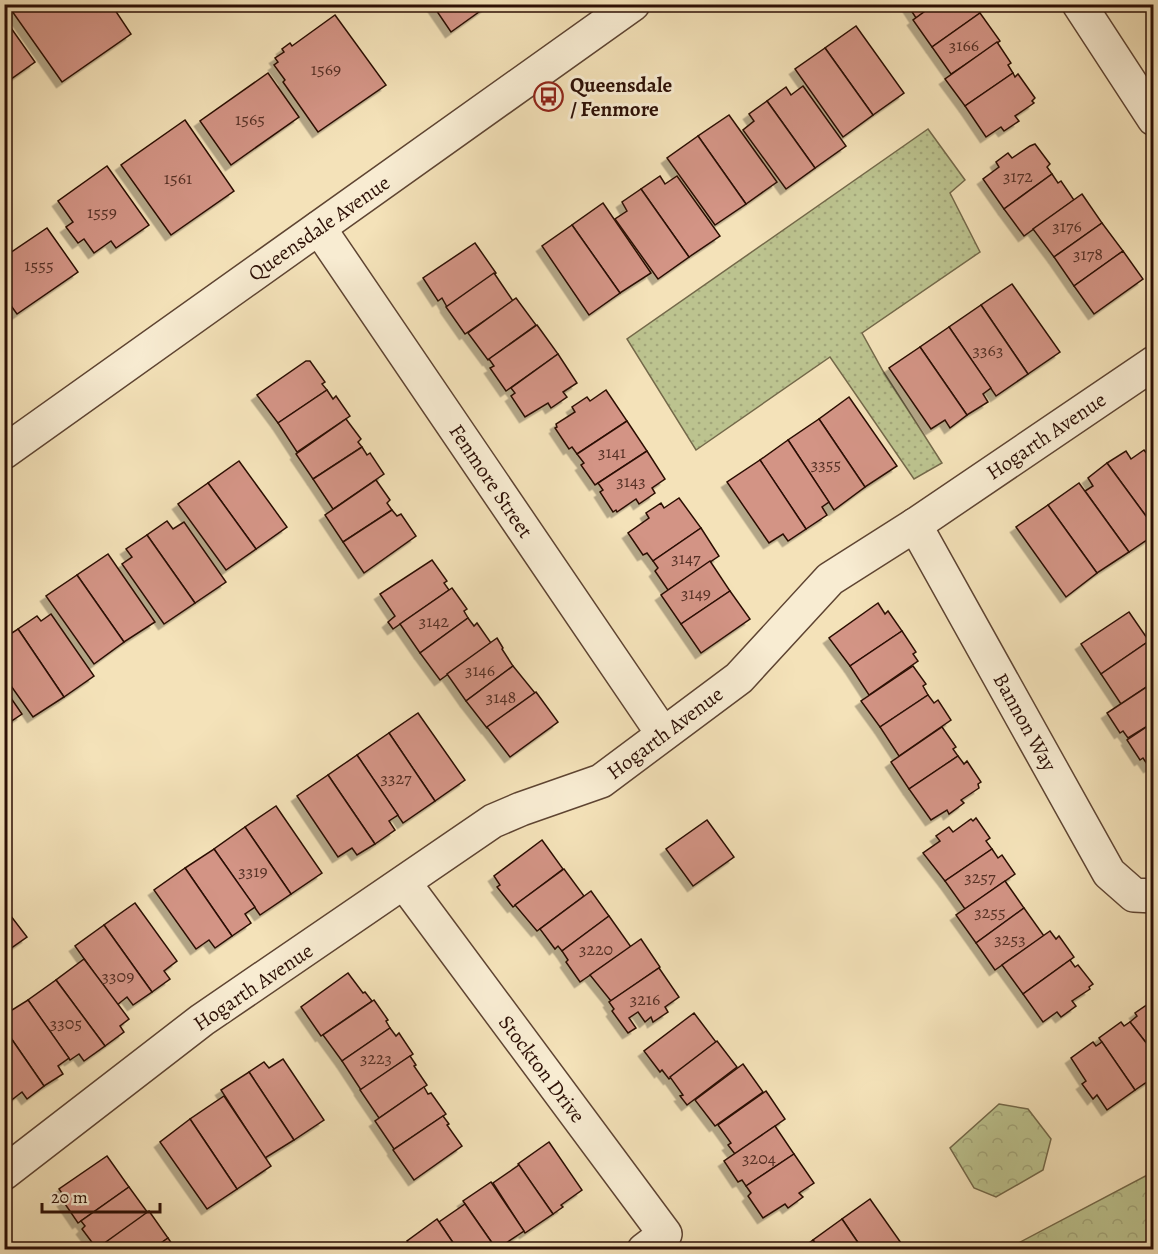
<svg xmlns="http://www.w3.org/2000/svg" width="1158" height="1254" font-family="Alegreya,serif">
  <defs>
    <pattern id="grass-dots" width="8" height="8" patternUnits="userSpaceOnUse" patternTransform="scale(1.5)"><rect width="8" height="8" fill="#bcc38f"/><path d="M2 2h.1M6 6h.1" fill="none" stroke="#a2a67a" stroke-width="1.8" stroke-linecap="round"/></pattern>
    <pattern id="forest-crowns" width="20" height="18" patternUnits="userSpaceOnUse" patternTransform="scale(1.5)"><rect width="20" height="18" fill="#bcc38f"/><path d="M2 6a3 3 0 1 1 6 0M12 15a3 3 0 1 1 6 0" fill="none" stroke="#a2a67a"/></pattern>
    <filter id="shadow"><feDropShadow dx="-5.5" dy="5.5" stdDeviation="0" flood-color="#0004"/></filter>
  </defs>
  <rect width="100%" height="100%" fill="#f4e2b9"/>
  <filter id="stains"><feTurbulence type="fractalNoise" baseFrequency=".00333" numOctaves="4"/><feColorMatrix values="0 0 0 0 .2 0 0 0 0 .09 0 0 0 0 .02 0 0 0 .5 -.17"/></filter>
  <radialGradient id="worn" r=".72"><stop offset=".6" stop-color="#630" stop-opacity="0"/><stop offset="1" stop-color="#630" stop-opacity=".3"/></radialGradient>
  <!-- grass -->
  <path fill="url(#grass-dots)" stroke="#74694a" stroke-width="1.5" d="M 928,129 L 965,180 L 950,193 L 980,252 L 862,333 L 883,371 L 942,463 L 914,479 L 830,357 L 696,450 L 627,339 Z"/>
  <!-- forest -->
  <g fill="url(#forest-crowns)" stroke="#74694a" stroke-width="1.5">
    <path d="M 999,1104 L 1028,1109 L 1051,1139 L 1043,1170 L 996,1197 L 974,1188 L 950,1148 Z"/>
    <path d="M 1153,1172 L 1153,1249 L 1007,1249 Z"/>
  </g>
  <!-- building -->
  <g fill="#d39485" stroke="#2c0f05" stroke-width="1.5" filter="url(#shadow)">
    <path d="M 7,4 L 111,4 L 131,34 L 62,82 Z"/>
    <path d="M 432,4 L 490,4 L 451,32 Z"/>
    <path d="M 907,4 L 935,4 L 916,18 Z"/>
    <path d="M 935,4 L 974,4 L 980,13 L 932,47 L 913,20 Z"/>
    <path d="M 980,13 L 1000,41 L 951,74 L 932,47 Z"/>
    <path d="M 335,15 L 386,85 L 318,132 L 283,82 L 285,80 L 274,65 L 278,62 L 275,58 L 284,52 L 282,49 L 290,43 L 292,46 Z"/>
    <path d="M 4,18 L 35,62 L 4,84 Z"/>
    <path d="M 856,26 L 904,93 L 873,115 L 825,48 Z"/>
    <path d="M 997,42 L 1011,63 L 1008,65 L 1013,73 L 965,106 L 945,79 Z"/>
    <path d="M 825,48 L 873,115 L 843,137 L 795,69 Z"/>
    <path d="M 268,73 L 299,117 L 231,165 L 200,121 Z"/>
    <path d="M 1013,73 L 1015,77 L 1018,74 L 1035,98 L 1032,101 L 1034,103 L 1015,116 L 1019,121 L 1004,131 L 1001,127 L 986,137 L 965,106 Z"/>
    <path d="M 803,86 L 846,146 L 815,168 L 767,101 L 786,87 L 791,95 Z"/>
    <path d="M 767,101 L 815,168 L 786,189 L 743,130 L 754,121 L 749,114 Z"/>
    <path d="M 729,115 L 777,182 L 746,204 L 698,136 Z"/>
    <path d="M 185,120 L 234,191 L 171,235 L 121,165 Z"/>
    <path d="M 698,136 L 746,204 L 715,225 L 667,158 Z"/>
    <path d="M 1035,144 L 1050,164 L 1047,167 L 1052,174 L 1004,209 L 983,179 L 999,167 L 996,162 L 1008,153 L 1012,158 L 1030,146 Z"/>
    <path d="M 107,166 L 149,225 L 116,248 L 111,241 L 94,253 L 84,239 L 78,243 L 66,227 L 73,222 L 58,201 Z"/>
    <path d="M 1052,174 L 1058,183 L 1061,181 L 1074,200 L 1024,236 L 1004,209 Z"/>
    <path d="M 660,176 L 665,184 L 677,176 L 720,236 L 689,257 L 641,189 Z"/>
    <path d="M 641,189 L 689,257 L 658,279 L 615,219 L 627,211 L 622,202 Z"/>
    <path d="M 1082,194 L 1102,223 L 1054,257 L 1033,229 Z"/>
    <path d="M 603,203 L 651,273 L 620,293 L 572,225 Z"/>
    <path d="M 1102,223 L 1123,251 L 1074,286 L 1054,257 Z"/>
    <path d="M 572,225 L 620,293 L 589,315 L 542,246 Z"/>
    <path d="M 47,228 L 78,272 L 17,314 L 4,296 L 4,257 Z"/>
    <path d="M 475,243 L 496,273 L 447,307 L 442,298 L 438,301 L 423,278 Z"/>
    <path d="M 1123,251 L 1143,279 L 1094,314 L 1074,286 Z"/>
    <path d="M 494,273 L 513,301 L 465,334 L 446,307 Z"/>
    <path d="M 1012,284 L 1060,352 L 1028,374 L 981,305 Z"/>
    <path d="M 516,298 L 536,325 L 488,360 L 468,333 Z"/>
    <path d="M 981,305 L 1028,374 L 996,396 L 949,327 Z"/>
    <path d="M 537,325 L 558,354 L 506,391 L 490,368 L 494,366 L 489,359 Z"/>
    <path d="M 949,327 L 991,388 L 983,394 L 988,402 L 967,415 L 920,347 Z"/>
    <path d="M 920,347 L 967,415 L 950,428 L 945,420 L 931,429 L 889,368 Z"/>
    <path d="M 558,354 L 577,383 L 563,392 L 567,397 L 551,408 L 548,403 L 525,417 L 511,396 L 515,393 L 511,388 Z"/>
    <path d="M 306,361 L 310,361 L 325,382 L 322,384 L 327,390 L 278,423 L 257,395 Z"/>
    <path d="M 327,390 L 333,399 L 336,396 L 350,416 L 297,452 L 278,423 Z"/>
    <path d="M 606,390 L 627,421 L 577,454 L 572,447 L 569,449 L 555,428 L 557,427 L 556,424 L 575,412 L 572,407 L 587,397 L 590,401 Z"/>
    <path d="M 849,397 L 897,466 L 865,487 L 819,419 Z"/>
    <path d="M 346,419 L 361,439 L 358,442 L 362,447 L 313,479 L 296,454 Z"/>
    <path d="M 819,419 L 865,487 L 834,510 L 788,440 Z"/>
    <path d="M 627,421 L 647,451 L 595,485 L 581,465 L 584,463 L 577,454 Z"/>
    <path d="M 788,440 L 829,502 L 822,507 L 827,515 L 806,529 L 760,460 Z"/>
    <path d="M 362,447 L 367,455 L 370,453 L 384,474 L 333,509 L 313,479 Z"/>
    <path d="M 1144,450 L 1154,463 L 1154,527 L 1107,463 L 1126,451 L 1131,459 Z"/>
    <path d="M 647,451 L 665,479 L 652,488 L 655,493 L 639,504 L 636,499 L 617,512 L 616,510 L 613,512 L 600,492 L 603,490 L 598,483 Z"/>
    <path d="M 760,460 L 806,529 L 788,541 L 783,534 L 769,543 L 727,482 Z"/>
    <path d="M 239,461 L 287,527 L 256,549 L 208,483 Z"/>
    <path d="M 1107,463 L 1154,527 L 1154,535 L 1129,552 L 1085,491 L 1093,486 L 1088,478 Z"/>
    <path d="M 376,480 L 390,500 L 387,503 L 392,510 L 343,542 L 325,515 Z"/>
    <path d="M 208,483 L 256,549 L 226,570 L 178,504 Z"/>
    <path d="M 1079,483 L 1129,552 L 1097,573 L 1048,505 Z"/>
    <path d="M 679,498 L 701,528 L 653,561 L 647,553 L 643,555 L 628,533 L 649,518 L 646,513 L 661,503 L 664,508 Z"/>
    <path d="M 1048,505 L 1097,573 L 1066,597 L 1016,527 Z"/>
    <path d="M 392,510 L 397,516 L 401,514 L 416,536 L 364,573 L 343,542 Z"/>
    <path d="M 167,521 L 173,529 L 184,522 L 226,582 L 195,603 L 147,535 Z"/>
    <path d="M 701,528 L 719,556 L 668,590 L 655,571 L 658,568 L 653,561 Z"/>
    <path d="M 147,535 L 195,603 L 164,624 L 122,564 L 132,557 L 126,549 Z"/>
    <path d="M 108,554 L 155,622 L 124,642 L 77,575 Z"/>
    <path d="M 432,560 L 447,581 L 444,583 L 449,590 L 393,629 L 388,622 L 395,616 L 380,594 Z"/>
    <path d="M 710,561 L 730,591 L 681,624 L 661,595 Z"/>
    <path d="M 77,575 L 124,642 L 94,664 L 46,596 Z"/>
    <path d="M 452,588 L 467,609 L 464,611 L 468,618 L 420,653 L 400,624 Z"/>
    <path d="M 730,591 L 750,619 L 701,653 L 681,624 Z"/>
    <path d="M 878,603 L 885,614 L 888,611 L 902,631 L 850,666 L 829,638 Z"/>
    <path d="M 1129,612 L 1149,641 L 1101,674 L 1081,644 Z"/>
    <path d="M 51,614 L 94,676 L 64,697 L 18,629 L 37,616 L 41,621 Z"/>
    <path d="M 468,618 L 474,626 L 477,623 L 491,643 L 440,680 L 420,653 Z"/>
    <path d="M 18,629 L 64,697 L 33,717 L 4,676 L 4,638 Z"/>
    <path d="M 902,631 L 916,652 L 913,654 L 918,661 L 869,695 L 850,666 Z"/>
    <path d="M 497,638 L 503,648 L 502,649 L 513,666 L 466,701 L 447,674 Z"/>
    <path d="M 1149,641 L 1154,648 L 1154,682 L 1121,704 L 1101,674 Z"/>
    <path d="M 513,666 L 535,693 L 487,728 L 466,701 Z"/>
    <path d="M 913,666 L 926,684 L 923,686 L 928,695 L 880,727 L 861,701 Z"/>
    <path d="M 1154,682 L 1154,722 L 1128,738 L 1123,731 L 1120,733 L 1107,713 Z"/>
    <path d="M 4,688 L 22,714 L 4,726 Z"/>
    <path d="M 536,692 L 558,722 L 510,757 L 487,727 Z"/>
    <path d="M 928,695 L 934,703 L 938,700 L 951,720 L 899,756 L 880,727 Z"/>
    <path d="M 418,713 L 465,780 L 435,801 L 389,733 Z"/>
    <path d="M 1154,722 L 1154,764 L 1149,767 L 1143,758 L 1140,760 L 1127,740 Z"/>
    <path d="M 942,727 L 956,747 L 953,749 L 958,756 L 909,789 L 891,762 Z"/>
    <path d="M 389,733 L 435,801 L 403,823 L 357,755 Z"/>
    <path d="M 357,755 L 398,815 L 389,821 L 395,830 L 375,844 L 328,775 Z"/>
    <path d="M 958,756 L 964,764 L 967,761 L 981,782 L 978,784 L 979,788 L 961,800 L 964,803 L 949,814 L 947,810 L 931,820 L 909,789 Z"/>
    <path d="M 328,775 L 375,844 L 357,855 L 352,848 L 338,857 L 297,796 Z"/>
    <path d="M 276,806 L 322,873 L 291,894 L 245,827 Z"/>
    <path d="M 976,818 L 990,838 L 986,841 L 992,849 L 945,881 L 923,853 L 940,841 L 936,836 L 949,827 L 953,832 L 971,819 L 973,821 Z"/>
    <path d="M 707,820 L 734,857 L 693,886 L 666,849 Z"/>
    <path d="M 245,827 L 291,894 L 260,915 L 214,849 Z"/>
    <path d="M 542,840 L 563,869 L 513,907 L 497,887 L 500,885 L 494,876 Z"/>
    <path d="M 214,849 L 255,907 L 245,914 L 251,923 L 232,936 L 185,868 Z"/>
    <path d="M 992,849 L 998,858 L 1002,855 L 1015,874 L 965,909 L 945,881 Z"/>
    <path d="M 185,868 L 232,936 L 215,948 L 209,940 L 196,949 L 154,890 Z"/>
    <path d="M 564,869 L 584,896 L 537,931 L 515,905 Z"/>
    <path d="M 1005,881 L 1024,908 L 976,943 L 956,915 Z"/>
    <path d="M 591,891 L 609,916 L 562,951 L 558,946 L 555,949 L 540,929 Z"/>
    <path d="M 135,903 L 177,961 L 164,971 L 170,979 L 152,992 L 104,925 Z"/>
    <path d="M 4,907 L 27,937 L 4,953 Z"/>
    <path d="M 1024,908 L 1044,936 L 995,970 L 976,943 Z"/>
    <path d="M 609,916 L 631,947 L 580,982 L 566,962 L 568,960 L 562,951 Z"/>
    <path d="M 104,925 L 152,992 L 133,1005 L 127,997 L 117,1005 L 75,946 Z"/>
    <path d="M 1050,931 L 1056,939 L 1059,936 L 1074,957 L 1023,994 L 1002,965 Z"/>
    <path d="M 641,939 L 660,967 L 611,1001 L 590,975 Z"/>
    <path d="M 84,959 L 129,1019 L 120,1026 L 124,1032 L 105,1046 L 56,980 Z"/>
    <path d="M 1070,960 L 1075,967 L 1078,965 L 1093,984 L 1089,987 L 1090,989 L 1072,1001 L 1076,1006 L 1061,1017 L 1057,1012 L 1043,1022 L 1023,994 Z"/>
    <path d="M 659,968 L 679,997 L 665,1007 L 668,1012 L 653,1022 L 651,1017 L 645,1022 L 638,1012 L 629,1018 L 636,1028 L 628,1033 L 612,1011 L 614,1009 L 609,1002 Z"/>
    <path d="M 348,973 L 363,993 L 365,992 L 372,1001 L 321,1036 L 301,1007 Z"/>
    <path d="M 56,980 L 105,1046 L 84,1061 L 79,1054 L 70,1060 L 28,1000 Z"/>
    <path d="M 28,1000 L 69,1058 L 58,1066 L 63,1074 L 44,1086 L 4,1028 L 4,1015 Z"/>
    <path d="M 374,1000 L 388,1020 L 386,1021 L 390,1028 L 342,1061 L 323,1035 Z"/>
    <path d="M 1154,1000 L 1154,1053 L 1130,1022 L 1137,1016 L 1135,1013 Z"/>
    <path d="M 694,1013 L 716,1042 L 669,1079 L 662,1070 L 660,1072 L 644,1051 Z"/>
    <path d="M 1121,1022 L 1124,1026 L 1130,1022 L 1154,1053 L 1154,1077 L 1135,1090 L 1099,1038 Z"/>
    <path d="M 4,1028 L 44,1086 L 27,1099 L 22,1092 L 9,1102 L 4,1096 Z"/>
    <path d="M 390,1028 L 396,1036 L 399,1033 L 413,1054 L 361,1090 L 342,1061 Z"/>
    <path d="M 717,1041 L 737,1067 L 687,1105 L 680,1096 L 683,1095 L 670,1077 Z"/>
    <path d="M 1093,1042 L 1096,1046 L 1102,1042 L 1135,1090 L 1107,1110 L 1097,1095 L 1093,1099 L 1082,1084 L 1086,1081 L 1071,1058 Z"/>
    <path d="M 410,1056 L 416,1065 L 414,1066 L 427,1085 L 379,1118 L 360,1090 Z"/>
    <path d="M 283,1059 L 324,1120 L 294,1140 L 249,1072 L 264,1062 L 269,1068 Z"/>
    <path d="M 743,1064 L 763,1092 L 715,1126 L 695,1100 Z"/>
    <path d="M 249,1072 L 294,1140 L 265,1158 L 221,1090 Z"/>
    <path d="M 424,1087 L 428,1094 L 431,1093 L 446,1114 L 394,1149 L 375,1121 Z"/>
    <path d="M 766,1091 L 785,1119 L 735,1154 L 728,1145 L 731,1143 L 718,1125 Z"/>
    <path d="M 224,1096 L 271,1166 L 237,1189 L 190,1119 Z"/>
    <path d="M 443,1116 L 449,1124 L 447,1125 L 462,1146 L 414,1180 L 393,1150 Z"/>
    <path d="M 190,1119 L 237,1189 L 207,1209 L 160,1142 Z"/>
    <path d="M 775,1126 L 794,1154 L 746,1186 L 742,1180 L 738,1182 L 724,1161 Z"/>
    <path d="M 549,1142 L 582,1190 L 561,1205 L 563,1207 L 553,1214 L 518,1164 Z"/>
    <path d="M 794,1154 L 814,1183 L 799,1193 L 803,1197 L 788,1208 L 785,1204 L 763,1218 L 748,1196 L 751,1193 L 746,1186 Z"/>
    <path d="M 107,1156 L 129,1187 L 78,1223 L 63,1201 L 66,1199 L 59,1189 Z"/>
    <path d="M 519,1165 L 553,1214 L 525,1233 L 493,1183 Z"/>
    <path d="M 491,1182 L 524,1231 L 506,1243 L 508,1245 L 502,1250 L 497,1250 L 463,1201 Z"/>
    <path d="M 129,1187 L 148,1213 L 97,1249 L 82,1229 L 85,1226 L 81,1221 Z"/>
    <path d="M 870,1199 L 906,1250 L 863,1250 L 842,1219 Z"/>
    <path d="M 465,1204 L 497,1250 L 458,1250 L 439,1222 Z"/>
    <path d="M 149,1211 L 168,1238 L 151,1250 L 101,1250 L 99,1247 Z"/>
    <path d="M 437,1219 L 458,1250 L 413,1250 L 407,1241 Z"/>
    <path d="M 842,1219 L 863,1250 L 820,1250 L 813,1240 Z"/>
    <path d="M 168,1238 L 176,1250 L 151,1250 Z"/>
    <path d="M 813,1240 L 820,1250 L 799,1250 Z"/>
  </g>
  <g fill="none" stroke-linecap="round" stroke-linejoin="round">
    <defs>
      <g id="minor">
        <path d="M 1079,4 L 1154,119"/>
        <path d="M 319,228 L 663,734"/>
        <path d="M 4,452 L 633,4"/>
        <path d="M 915,525 L 1109,873 L 1134,895 L 1154,896"/>
        <path d="M 405,884 L 665,1234 L 644,1250"/>
        <path d="M 4,1173 L 202,1020 L 493,821 L 521,809 L 601,781 L 739,678 L 830,579 L 915,525 L 1154,363"/>
      </g>
    </defs>
    <!-- minor casing -->
    <use href="#minor" stroke="#5e4432" stroke-width="36"/>
    <!-- minor -->
    <use href="#minor" stroke="#f8ecd2" stroke-width="33"/>
  </g>
  <!-- icons -->
  <defs>
    <symbol id="bus-ring" viewBox="-11 -11 22 22"><circle r="9.5" fill="#f8ecd2" stroke="#8f2418" stroke-width="1.5"/><path d="M-5-6H5V4H4V6H2V4H-2V6H-4V4H-5ZM-3.5-4V0h7V-4ZM-3.5 1.2v1.5H-2V1.2ZM2 1.2v1.5H3.5V1.2Z" fill="#8f2418"/></symbol>
  </defs>
  <g fill-rule="evenodd">
    <use href="#bus-ring" x="532" y="80" width="33" height="33"/>
  </g>
  <g text-anchor="middle" dominant-baseline="central" stroke-width="6" stroke-linejoin="round" paint-order="stroke">
    <!-- number labels -->
    <g font-size="18" fill="#563025">
      <text x="964" y="45">3166</text>
      <text x="326" y="69">1569</text>
      <text x="250" y="119">1565</text>
      <text x="1018" y="176">3172</text>
      <text x="178" y="178">1561</text>
      <text x="102" y="212">1559</text>
      <text x="1067" y="226">3176</text>
      <text x="1088" y="254">3178</text>
      <text x="39" y="265">1555</text>
      <text x="988" y="350">3363</text>
      <text x="612" y="452">3141</text>
      <text x="826" y="464">3355</text>
      <text x="631" y="481">3143</text>
      <text x="686" y="558">3147</text>
      <text x="696" y="593">3149</text>
      <text x="434" y="621">3142</text>
      <text x="480" y="670">3146</text>
      <text x="501" y="697">3148</text>
      <text x="396" y="778">3327</text>
      <text x="253" y="871">3319</text>
      <text x="980" y="877">3257</text>
      <text x="990" y="912">3255</text>
      <text x="1010" y="939">3253</text>
      <text x="596" y="949">3220</text>
      <text x="118" y="976">3309</text>
      <text x="645" y="999">3216</text>
      <text x="66" y="1023">3305</text>
      <text x="376" y="1058">3223</text>
      <text x="759" y="1158">3204</text>
    </g>
    <!-- poi labels -->
    <g font-size="21" font-weight="bold" fill="#2c0f05" stroke="#f8ecd2" text-anchor="start">
      <text x="570" y="85">Queensdale<tspan x="570" dy="24">/ Fenmore</tspan></text>
    </g>
    <!-- street labels -->
    <g font-size="21" fill="#2c0f05" stroke="#f8ecd2">
      <text transform="translate(319 228) rotate(-35)">Queensdale Avenue</text>
      <text transform="translate(1046 436) rotate(-34)">Hogarth Avenue</text>
      <text transform="translate(491 481) rotate(56)">Fenmore Street</text>
      <text transform="translate(1025 722) rotate(61)">Bannon Way</text>
      <text transform="translate(665 733) rotate(-37)">Hogarth Avenue</text>
      <text transform="translate(253 987) rotate(-34)">Hogarth Avenue</text>
      <text transform="translate(542 1069) rotate(53)">Stockton Drive</text>
    </g>
  </g>
  <!-- margin -->
  <rect width="1158" height="1254" fill="none" stroke="#f4e2b9" stroke-width="24"/>
  <rect x="6" y="6" width="1146" height="1242" fill="none" stroke="#2c0f05" stroke-width="3"/>
  <rect x="12" y="12" width="1134" height="1230" fill="none" stroke="#2c0f05" stroke-width="1.5"/>
  <!-- scale -->
  <path d="M42 1203v9h118v-9" fill="none" stroke="#2c0f05" stroke-width="3"/>
  <text x="51" y="1203" font-size="18" fill="#2c0f05" stroke="#f8ecd2" stroke-width="4.5" paint-order="stroke">20 m</text>
  <rect width="100%" height="100%" filter="url(#stains)"/>
  <rect width="100%" height="100%" fill="url(#worn)"/>
</svg>
